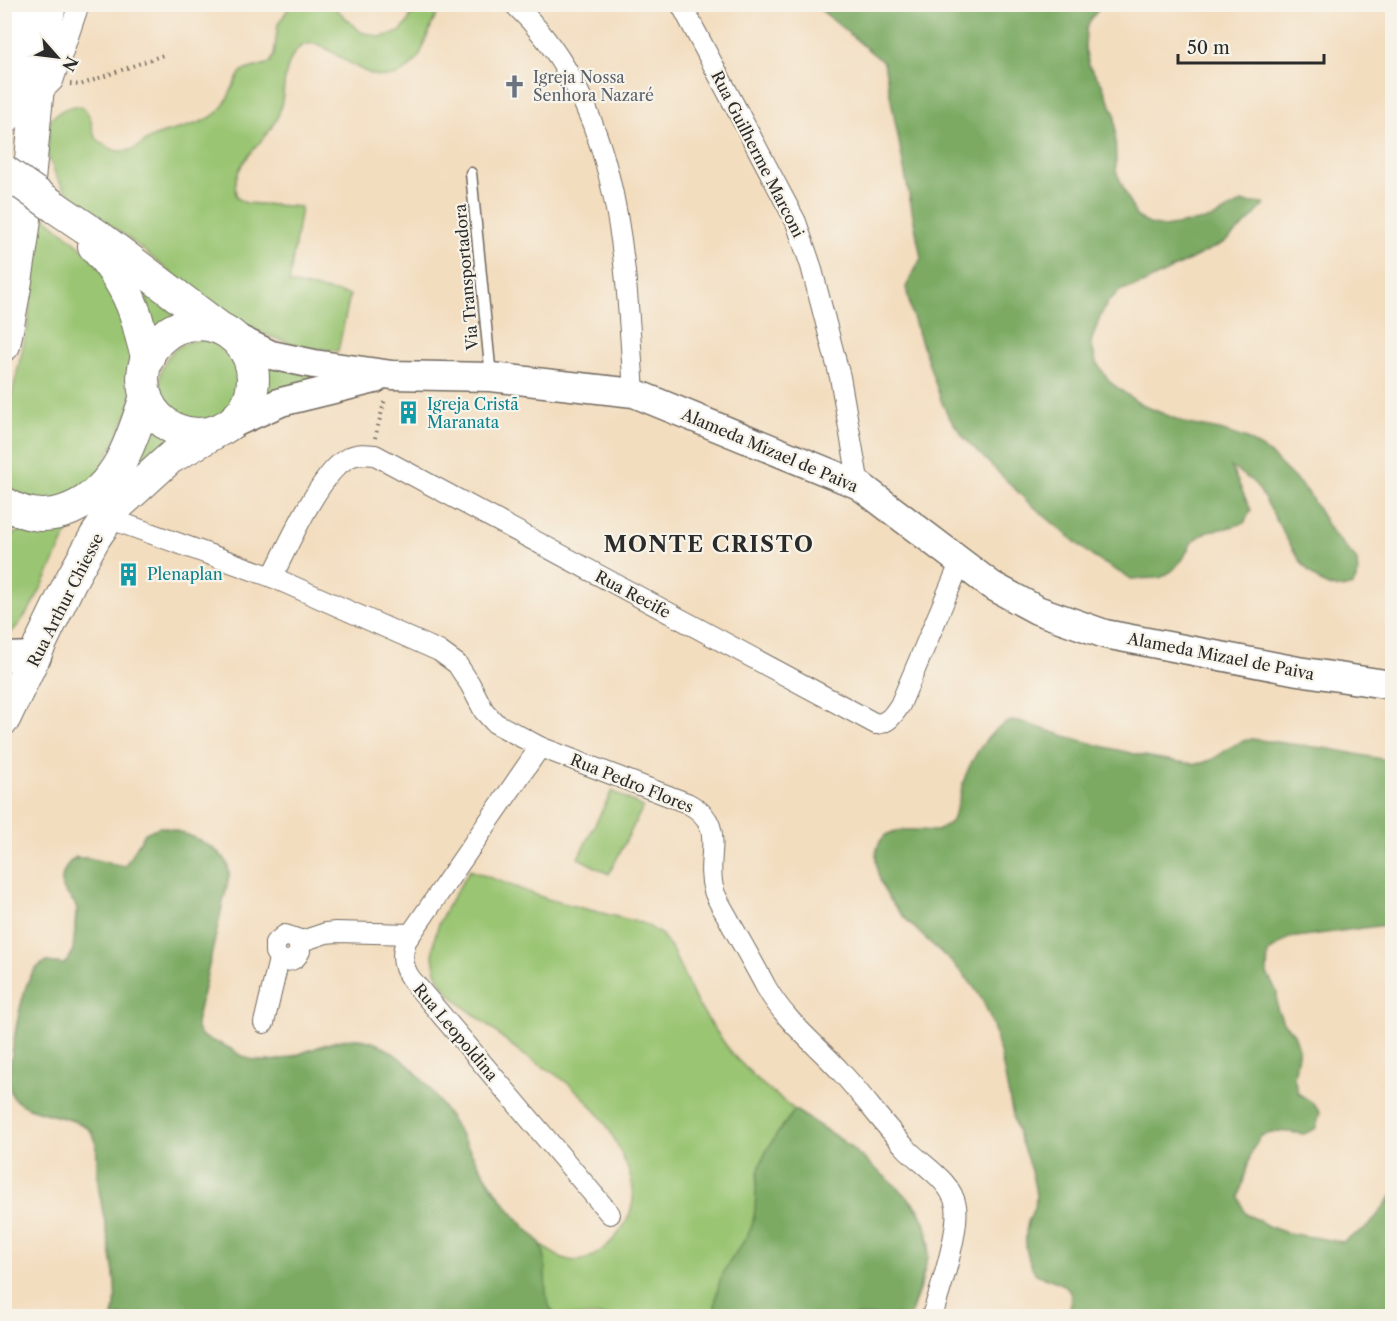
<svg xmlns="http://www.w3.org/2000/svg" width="1397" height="1321" font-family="'Libre Caslon Text',serif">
  <rect width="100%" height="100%" fill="#f7f3e8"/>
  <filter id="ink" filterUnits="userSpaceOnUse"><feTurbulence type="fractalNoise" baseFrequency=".0167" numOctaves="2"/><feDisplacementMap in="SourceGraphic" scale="12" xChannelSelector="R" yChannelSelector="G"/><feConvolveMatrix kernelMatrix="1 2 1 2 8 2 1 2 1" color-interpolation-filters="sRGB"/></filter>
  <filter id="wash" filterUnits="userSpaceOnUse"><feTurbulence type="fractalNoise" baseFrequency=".008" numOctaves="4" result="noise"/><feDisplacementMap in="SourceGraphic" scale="24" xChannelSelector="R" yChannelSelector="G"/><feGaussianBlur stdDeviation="1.35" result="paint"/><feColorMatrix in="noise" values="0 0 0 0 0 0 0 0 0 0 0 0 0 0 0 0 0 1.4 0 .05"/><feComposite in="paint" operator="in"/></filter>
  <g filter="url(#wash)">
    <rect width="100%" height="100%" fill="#f3ddbf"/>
    <!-- green -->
    <g fill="#9ac572" stroke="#62784e" stroke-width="1.5">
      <path d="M 291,5 L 332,5 L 361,32 L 381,37 L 400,32 L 407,23 L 416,5 L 445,5 C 432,17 429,34 422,50 C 419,59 412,66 404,71 C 377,90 344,57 320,45 C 308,41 299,45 293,55 C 280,76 287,101 275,122 C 262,146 227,166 237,198 L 246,203 L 301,207 L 289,283 L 350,295 L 338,351 L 310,348 L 277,339 L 256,331 L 211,306 L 137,245 L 67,192 L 57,178 L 47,154 L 50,120 C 61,109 82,96 90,118 C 92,124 92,130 95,136 C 99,143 110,149 117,151 C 121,151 128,151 131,150 C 140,147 147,139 155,136 C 176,128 203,126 219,111 C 230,100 232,83 242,71 L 270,63 L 274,55 L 278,24 Z"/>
      <path d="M 40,213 L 79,245 L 101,269 L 135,349 L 136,368 L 129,411 L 95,482 L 55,509 L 15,493 L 5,480 L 5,425 L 28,325 Z"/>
      <path d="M 143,290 L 182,320 L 170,325 L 157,334 Z"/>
      <circle cx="201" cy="381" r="41"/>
      <path d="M 262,364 L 323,378 L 261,401 L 264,390 Z"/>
      <path d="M 154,423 L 174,439 L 128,480 L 145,448 Z"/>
      <path d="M 73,521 C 56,554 34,616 5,638 L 5,537 L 31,527 Z"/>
      <path d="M 612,791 L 643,807 L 609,874 L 578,858 Z"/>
      <path d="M 160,827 C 180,830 210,843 224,858 C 229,863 228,869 229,876 L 196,1023 C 197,1038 208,1039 221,1044 C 232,1048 240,1058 252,1061 C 288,1068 320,1038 356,1039 C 376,1039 394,1053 409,1066 C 456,1109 511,1246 569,1260 C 590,1265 612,1244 623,1227 C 638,1204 635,1184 624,1160 C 616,1142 607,1122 593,1108 C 584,1097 571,1085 559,1077 C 547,1068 533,1062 520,1052 C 508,1043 497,1033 485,1023 C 464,1006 439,992 434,963 C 428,928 453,898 470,870 L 547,899 L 645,924 L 662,935 L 671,948 L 698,1005 L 732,1054 L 761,1083 L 795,1110 L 843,1141 L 898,1188 L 918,1208 L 925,1222 L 930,1244 L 922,1282 L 910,1316 L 113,1316 C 123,1288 101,1214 98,1182 C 96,1167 100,1144 91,1132 C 80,1116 34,1116 17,1101 C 13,1099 11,1093 10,1089 C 7,1068 20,997 30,977 C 34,970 39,965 46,962 L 64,964 C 80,952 72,926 77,909 C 74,894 58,891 64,873 C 66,866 69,861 76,857 L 125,866 C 142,852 133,834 160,827 Z"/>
    </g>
    <!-- forest -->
    <g fill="#7baa64" stroke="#536a48" stroke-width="1.5">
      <path d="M 815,5 L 1102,5 L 1091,19 L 1086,30 L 1085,48 L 1089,66 L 1102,84 L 1115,115 L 1116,171 L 1136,216 L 1149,224 L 1164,227 L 1211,219 L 1242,202 L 1265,204 L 1248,222 L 1225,242 L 1140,285 L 1121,290 L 1108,302 L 1100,317 L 1091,342 L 1096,362 L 1110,382 L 1140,404 L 1188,424 L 1220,430 L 1247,439 L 1268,452 L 1307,491 L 1331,531 L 1357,560 L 1358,575 L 1353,585 C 1349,586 1343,588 1339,588 C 1301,589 1275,507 1254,483 C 1248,477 1238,472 1231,467 L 1251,510 L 1244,523 L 1227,528 L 1208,531 L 1192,542 L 1183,559 L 1172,571 L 1160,578 L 1131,579 L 1093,557 L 1027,501 L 965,439 L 949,417 L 942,403 L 911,311 L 906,287 L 921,258 L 884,63 Z"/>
      <path d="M 1012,721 L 1019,721 C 1077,741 1135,757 1195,764 C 1218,763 1230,741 1252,739 L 1330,749 L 1392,761 L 1392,924 L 1289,938 L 1268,953 L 1267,974 L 1277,992 L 1277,1008 L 1283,1022 L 1294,1034 L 1299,1048 L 1294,1078 L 1298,1093 L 1313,1103 L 1320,1113 L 1316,1128 L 1304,1134 L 1279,1131 L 1260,1136 L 1251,1153 L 1239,1197 L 1245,1213 L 1268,1226 L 1287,1233 L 1343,1242 L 1369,1226 L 1392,1196 L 1392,1316 L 1067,1316 C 1080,1285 1061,1284 1036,1274 C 1026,1259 1023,1240 1028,1222 C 1031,1213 1036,1207 1036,1197 C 1034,1173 1023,1149 1016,1127 C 1005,1088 1001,1034 982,1000 C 956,950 876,918 876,857 C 877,822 915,830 937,831 L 951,822 C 958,809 960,792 965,777 C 972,758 991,726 1012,721 Z"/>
      <path d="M 160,827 C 180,830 210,843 224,858 C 229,863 228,869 229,876 L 196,1023 C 197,1039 209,1039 221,1044 C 238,1051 241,1060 263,1061 C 302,1063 337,1026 377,1044 C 431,1068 463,1144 495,1191 C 504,1203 514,1215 524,1226 C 529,1232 536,1237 540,1243 C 550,1259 541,1288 549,1305 C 550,1309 554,1313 556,1316 L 113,1316 C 123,1288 101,1214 98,1181 C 96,1169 99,1142 92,1132 C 80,1115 34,1116 17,1101 C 13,1099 11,1093 10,1089 C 7,1070 21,995 30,977 C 34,970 39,965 46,962 L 64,964 L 71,956 L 73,950 L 77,909 C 75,899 64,895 62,885 C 61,879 63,872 67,866 C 78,847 108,867 125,866 L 145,833 Z"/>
      <path d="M 795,1110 L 843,1141 L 898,1188 L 909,1199 L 925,1222 L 928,1234 L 928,1258 L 910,1316 L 714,1316 C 715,1302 717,1284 724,1271 C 732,1256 744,1244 751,1228 C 758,1211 754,1192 758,1173 C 763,1150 781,1128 795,1110 Z"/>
    </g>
  </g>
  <g filter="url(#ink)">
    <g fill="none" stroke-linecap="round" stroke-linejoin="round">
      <defs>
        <path id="lane" d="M 471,173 L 491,377"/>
        <g id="street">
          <path d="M 514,4 C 622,106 625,256 634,393"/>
          <path d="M 681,4 L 796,222 L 811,266 L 840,377 L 859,485"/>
          <path d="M 39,91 L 46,88 L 53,81 L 79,4"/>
          <path d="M 108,518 L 272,577 L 439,651 L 457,664 L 470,684 L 484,711 L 495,723 L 540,747 L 687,803 C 730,825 703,856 714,891 C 718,903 726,913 731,924 C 743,945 755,966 766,987 C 785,1021 816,1044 841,1072 C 864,1097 883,1124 906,1148 C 923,1166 951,1180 956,1206 C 960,1230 940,1291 932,1316"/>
          <path d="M 272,577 C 287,548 320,472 348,458 C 357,453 366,454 375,455 L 876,724 C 889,723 893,715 900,705 L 961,561"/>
          <path d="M 540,747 L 406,941 C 401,955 402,967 411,979 L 610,1214"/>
          <path d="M 299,942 L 326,933 L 336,932 L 411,934"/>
          <path d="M 264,1023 L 279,959 L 275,952 L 275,943 L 285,935 L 297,939 L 300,951 C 296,960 289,963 279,959"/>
        </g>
        <g id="secondary">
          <path d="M 228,334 L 271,355 L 314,364 L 392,375 L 491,377 L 634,393 L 859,485 L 991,585 L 1037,610 L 1105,634 L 1298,671 L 1392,685"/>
          <path d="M 225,427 L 281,402 L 375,379"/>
          <path d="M 4,657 L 37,656"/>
        </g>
        <g id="primary">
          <path d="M 55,207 L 98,236 L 221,329"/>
          <path d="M 94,246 C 112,266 126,287 135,313 C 140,328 142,343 148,358"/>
          <circle cx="198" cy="379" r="55"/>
          <path d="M 4,345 C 12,306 19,267 24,227 C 33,153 36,78 50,4"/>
          <path d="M 4,503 C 50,532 97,504 121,461 C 132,440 139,418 146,396"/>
          <path d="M 4,719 L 70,582 L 95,537 L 115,508 L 170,458 L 225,427"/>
        </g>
        <path id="highway" d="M 4,118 L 13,35 L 19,4"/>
      </defs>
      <!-- lane casing -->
      <use href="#lane" stroke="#71695f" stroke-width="13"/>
      <!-- street casing -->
      <use href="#street" stroke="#71695f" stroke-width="22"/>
      <!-- secondary casing -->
      <use href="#secondary" stroke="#71695f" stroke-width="31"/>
      <!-- primary casing -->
      <use href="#primary" stroke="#71695f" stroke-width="34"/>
      <!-- highway casing -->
      <use href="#highway" stroke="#71695f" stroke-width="35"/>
      <!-- path -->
      <g stroke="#71695f" stroke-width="4" stroke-dasharray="1.5 4.5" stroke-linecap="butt">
        <path d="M 70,84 L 80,85 L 163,55"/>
        <path d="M 375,438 L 385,399"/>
      </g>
      <!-- lane -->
      <use href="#lane" stroke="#fff" stroke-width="10"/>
      <!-- street -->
      <use href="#street" stroke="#fff" stroke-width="20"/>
      <!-- secondary -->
      <use href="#secondary" stroke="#fff" stroke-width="28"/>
      <!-- primary -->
      <use href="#primary" stroke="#fff" stroke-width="32"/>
      <!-- highway -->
      <use href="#highway" stroke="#fff" stroke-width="33"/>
      <defs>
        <path id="primary-bridge" d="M 4,171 L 55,207"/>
      </defs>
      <!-- primary-bridge casing -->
      <use href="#primary-bridge" stroke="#71695f" stroke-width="34" stroke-linecap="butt"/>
      <!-- primary-bridge -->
      <use href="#primary-bridge" stroke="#fff" stroke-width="32"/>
    </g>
  </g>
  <!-- icons -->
  <defs>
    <symbol id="church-bare" viewBox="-9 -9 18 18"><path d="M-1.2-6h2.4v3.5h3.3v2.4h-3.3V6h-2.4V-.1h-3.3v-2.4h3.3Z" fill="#6b7280" stroke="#f7f3e8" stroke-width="2.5" paint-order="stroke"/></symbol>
    <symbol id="building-bare" viewBox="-9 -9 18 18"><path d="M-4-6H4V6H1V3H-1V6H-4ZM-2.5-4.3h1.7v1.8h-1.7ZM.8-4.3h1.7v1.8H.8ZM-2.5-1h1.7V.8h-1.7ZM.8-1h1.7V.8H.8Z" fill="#0f9aa8" stroke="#f7f3e8" stroke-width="2.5" paint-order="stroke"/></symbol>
  </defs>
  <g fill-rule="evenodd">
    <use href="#church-bare" x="498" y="70" width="33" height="33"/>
    <use href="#building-bare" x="392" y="396" width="33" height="33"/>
    <use href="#building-bare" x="112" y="558" width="33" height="33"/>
  </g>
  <g text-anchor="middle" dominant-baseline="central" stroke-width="4.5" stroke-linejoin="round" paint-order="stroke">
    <!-- worship labels -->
    <g font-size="16" fill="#5b616d" stroke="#f7f3e8" text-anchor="start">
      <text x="533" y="77">Igreja Nossa<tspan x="533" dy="18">Senhora Nazaré</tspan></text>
    </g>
    <!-- street labels -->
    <g font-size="16" fill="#2b2b2b" stroke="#f7f3e8">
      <text transform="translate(758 154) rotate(63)">Rua Guilherme Marconi</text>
      <text transform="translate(466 277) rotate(-95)">Via Transportadora</text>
      <text transform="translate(770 450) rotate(23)">Alameda Mizael de Paiva</text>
      <text transform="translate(633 594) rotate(28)">Rua Recife</text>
      <text transform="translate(65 600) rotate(-63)">Rua Arthur Chiesse</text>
      <text transform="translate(1221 656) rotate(11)">Alameda Mizael de Paiva</text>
      <text transform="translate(632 783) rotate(22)">Rua Pedro Flores</text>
      <text transform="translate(456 1032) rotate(50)">Rua Leopoldina</text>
    </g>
    <!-- culture labels -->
    <g font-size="16" fill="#0d838f" stroke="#f7f3e8" text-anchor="start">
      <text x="427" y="404">Igreja Cristã<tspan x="427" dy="18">Maranata</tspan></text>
      <text x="147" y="574">Plenaplan</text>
    </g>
    <!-- district labels -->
    <g font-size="22" font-weight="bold" letter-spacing="1.5" fill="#2b2b2b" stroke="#f7f3e8">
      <text x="709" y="544">MONTE CRISTO</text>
    </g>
  </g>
  <!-- margin -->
  <rect width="1397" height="1321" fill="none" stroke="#f7f3e8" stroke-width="24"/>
  <!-- north arrow -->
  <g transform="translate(57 57) rotate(118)" stroke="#f7f3e8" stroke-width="4.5" paint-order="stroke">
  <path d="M0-4.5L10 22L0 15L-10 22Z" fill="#2b2b2b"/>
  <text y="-9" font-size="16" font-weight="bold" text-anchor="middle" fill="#2b2b2b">N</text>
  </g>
  <!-- scale -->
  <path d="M1178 54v9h146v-9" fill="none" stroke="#2b2b2b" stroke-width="3"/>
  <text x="1187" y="54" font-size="18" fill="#2b2b2b" stroke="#f7f3e8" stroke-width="4.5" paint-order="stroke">50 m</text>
</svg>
